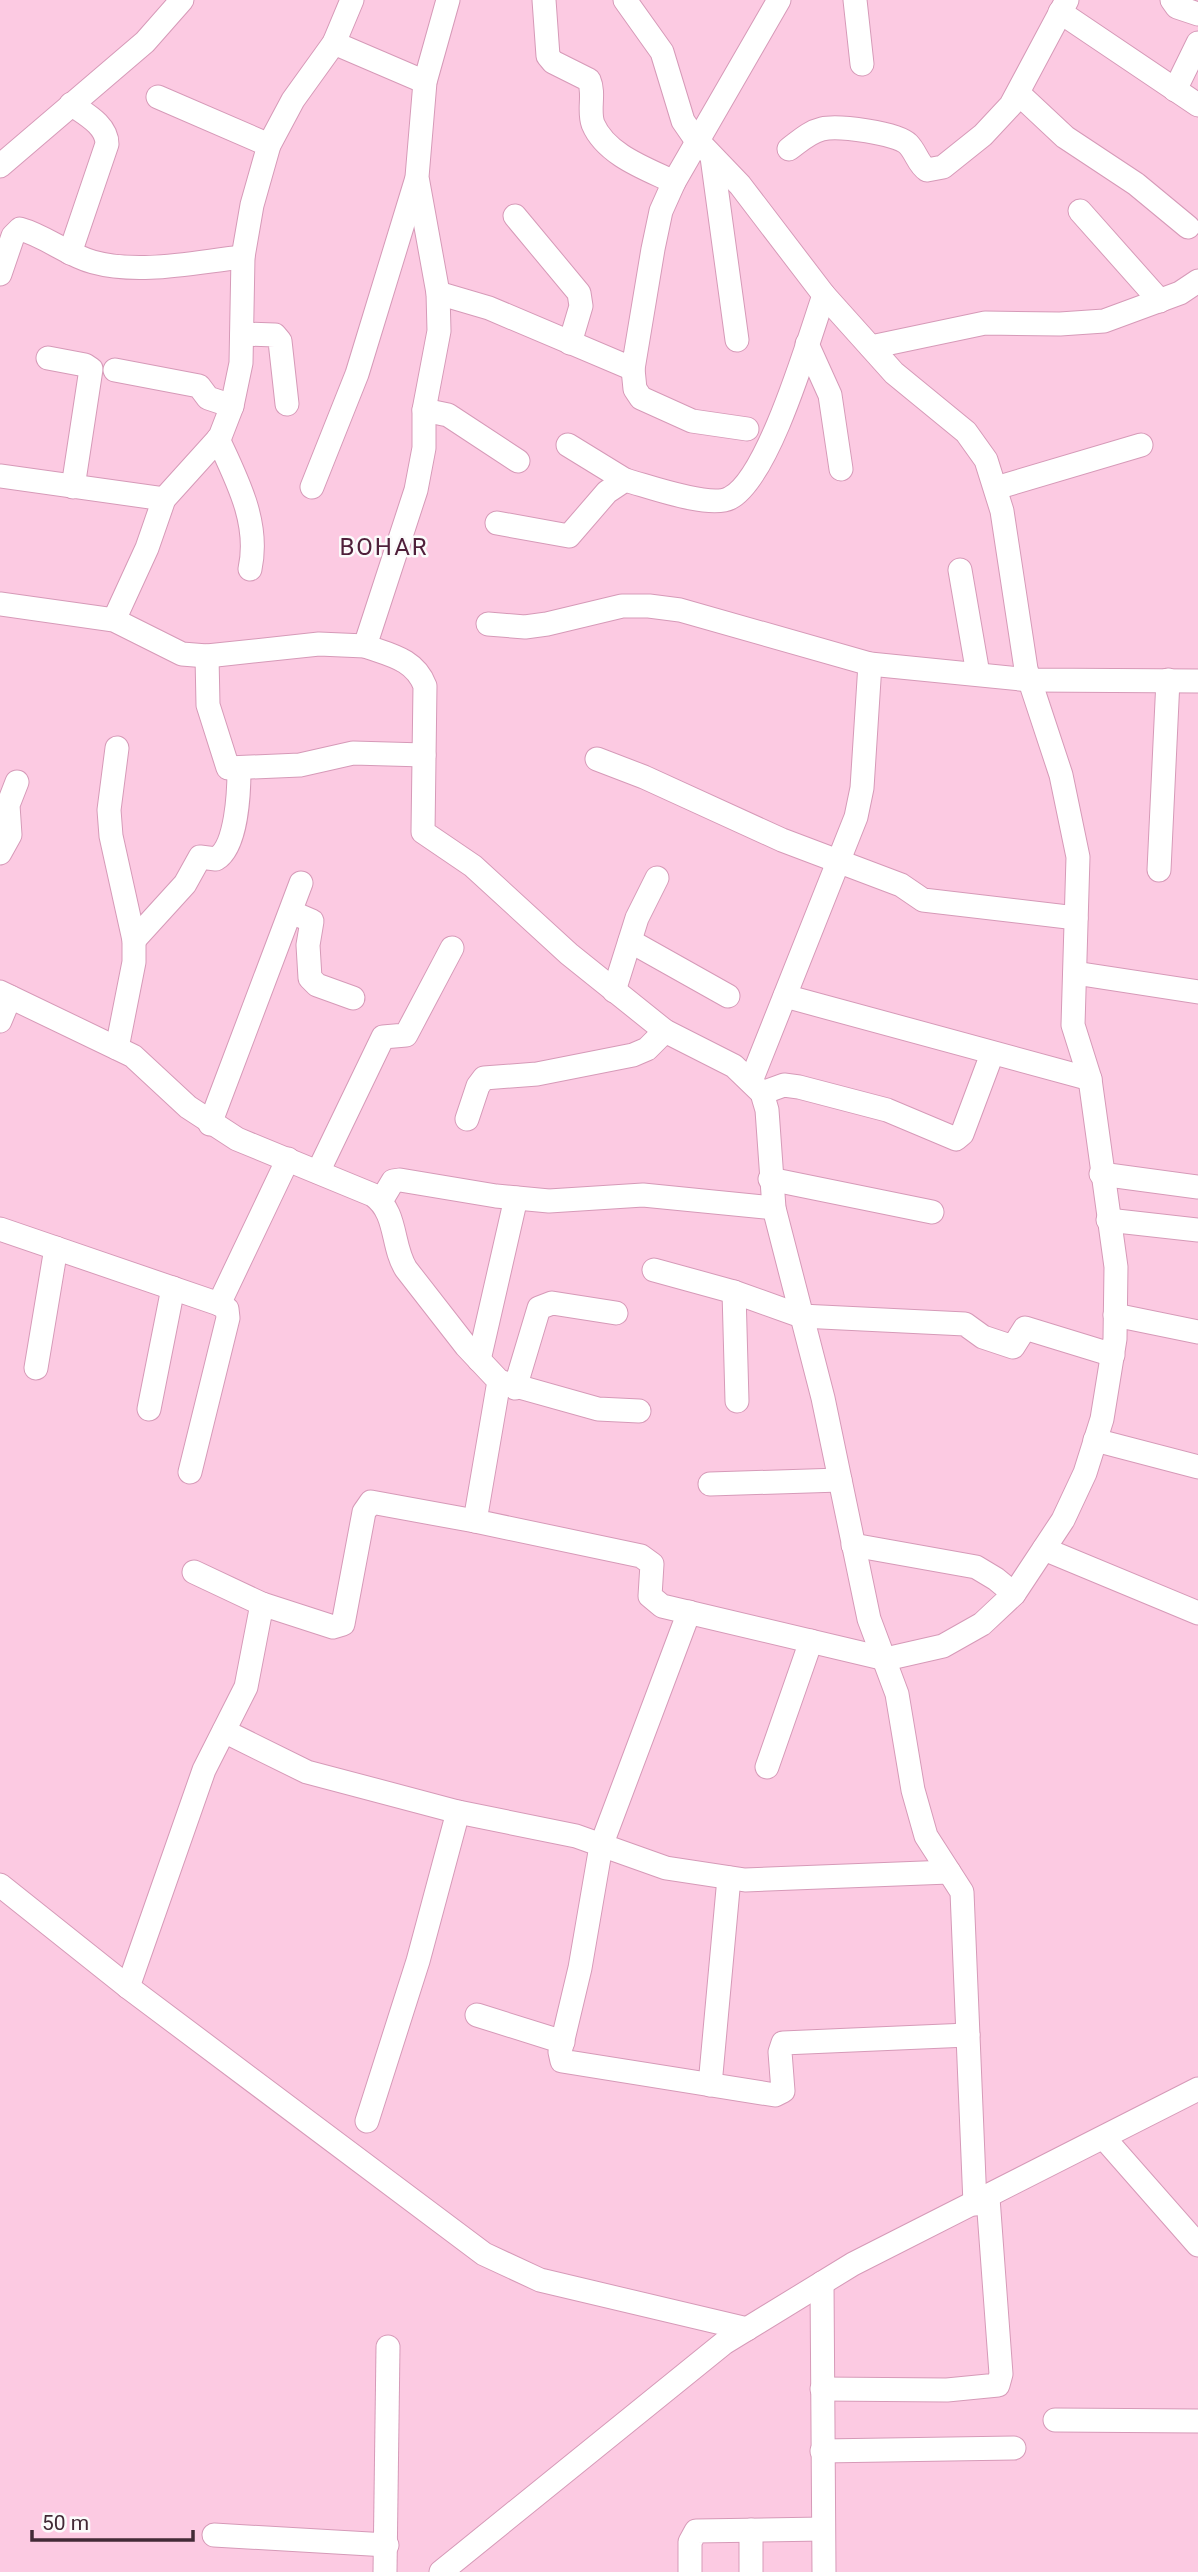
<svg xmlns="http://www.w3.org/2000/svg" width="1198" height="2572" font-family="Roboto,sans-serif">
  <rect width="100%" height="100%" fill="#fccae2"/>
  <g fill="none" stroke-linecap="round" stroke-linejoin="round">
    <defs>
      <g id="street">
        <path d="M 448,0 L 425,82 L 417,177 L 438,293 L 439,331 L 424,410 L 424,448 L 416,490 L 365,646 C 390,655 415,659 425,686 L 423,832 L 473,866 L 569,954 L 665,1031 L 734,1066 L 762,1093 L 767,1110 L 774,1208 L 823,1398 L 869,1619 L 897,1694 L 913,1790 L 926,1836 L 962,1892 L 975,2204"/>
        <path d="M 544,0 L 548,56 L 553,62 L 589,80 C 595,94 588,110 593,124 C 606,155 647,169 674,182"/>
        <path d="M 855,0 L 862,64"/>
        <path d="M 1172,0 L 1177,7 L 1198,14"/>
        <path d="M 1060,12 L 1198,105"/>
        <path d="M 334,43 L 425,82"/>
        <path d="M 1175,90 L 1198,43"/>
        <path d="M 1019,94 L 1065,137 L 1136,184 L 1188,227"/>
        <path d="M 158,97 L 269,145"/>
        <path d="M 789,149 C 800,141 809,132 822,129 C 838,125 897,133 908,144 C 916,152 918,164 927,170 L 943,167 L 983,135 L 1011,105 L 1067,0"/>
        <path d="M 712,157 L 737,340"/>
        <path d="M 0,166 L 145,42 L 182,0"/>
        <path d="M 1080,211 L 1160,301"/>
        <path d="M 515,216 L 579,293 L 581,306 L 570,343"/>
        <path d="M 70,253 L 107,144 C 107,125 85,114 71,104"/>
        <path d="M 0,274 L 13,236 L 20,229 C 46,236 67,255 93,262 C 140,275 195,262 243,257"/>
        <path d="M 438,293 L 489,308 L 633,369 L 653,249 L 661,211 L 674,182 L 779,0"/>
        <path d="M 242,334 L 275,335 L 280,341 L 287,404"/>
        <path d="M 807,344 L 830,395 L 841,469"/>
        <path d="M 871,347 L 985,323 L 1060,324 L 1104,321 L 1180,293 L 1198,281"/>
        <path d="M 48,358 L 85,365 L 91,369 L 73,487"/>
        <path d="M 633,369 L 635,389 L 641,398 L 692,421 L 747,429"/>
        <path d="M 115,370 L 199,386 L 208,398 L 232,406"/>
        <path d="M 424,410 L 448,415 L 518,461"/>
        <path d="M 218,439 C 237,480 260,523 250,569"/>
        <path d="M 568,445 L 625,480"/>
        <path d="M 0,476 L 164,499"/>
        <path d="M 312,487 L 357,374 L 416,181"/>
        <path d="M 996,488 L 1141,445"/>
        <path d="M 497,523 L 569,536 L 607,492 L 625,480 C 648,486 710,509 730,498 C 769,478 809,338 824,295"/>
        <path d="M 960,570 L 978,674"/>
        <path d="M 0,604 L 114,620 L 182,654 L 207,656 L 319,644 L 365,646"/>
        <path d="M 114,620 L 147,548 L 164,499 L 220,437 L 232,406 L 241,363 L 243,257 L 252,205 L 269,145 L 293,100 L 334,43 L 352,0"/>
        <path d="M 488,624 L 525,627 L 547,624 L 622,606 L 649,606 L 680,610 L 870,664 L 1030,680 L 1198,681"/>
        <path d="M 207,656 L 208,705 L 228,768 L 300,765 L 353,753 L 424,755"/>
        <path d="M 597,759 L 644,777 L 782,840 L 901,885 L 923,900 L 1076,918"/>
        <path d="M 0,853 L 10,835 L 8,805 L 17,782"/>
        <path d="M 1159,870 L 1168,680"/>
        <path d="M 291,912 L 312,921 L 308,945 L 310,978 L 317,985 L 353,998"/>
        <path d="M 134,940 L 185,884 L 200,857 L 216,859 C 237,847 239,791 239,769"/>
        <path d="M 630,941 L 728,996"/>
        <path d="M 1075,973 L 1198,992"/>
        <path d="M 614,991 L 637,918 L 657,878"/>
        <path d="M 0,992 L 133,1056 L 188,1107 L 237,1139 L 373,1195 C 398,1213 391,1245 406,1269 L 466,1346 L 499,1381 L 475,1521 L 641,1556 L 652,1564 L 650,1596 L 662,1606 L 886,1659 L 943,1646 L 982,1624 L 1014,1594 L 1063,1520 L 1085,1473 L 1102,1419 L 1115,1339 L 1116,1267 L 1090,1079 L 1073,1025 L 1078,857 L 1061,775 L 1026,669 L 1002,511 L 986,460 L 966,432 L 894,373 L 824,295 L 740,185 L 694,137 L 683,121 L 662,52 L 625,0"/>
        <path d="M 785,996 L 1090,1079"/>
        <path d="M 0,1021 L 10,997"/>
        <path d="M 117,1048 L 134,962 L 134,940 L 111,836 L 109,810 L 117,748"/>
        <path d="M 751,1081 L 856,817 L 862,788 L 870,664"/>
        <path d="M 762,1093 L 784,1085 L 799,1087 L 887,1110 L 956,1139 L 962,1134 L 992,1054"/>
        <path d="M 467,1119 L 478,1086 L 484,1078 L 537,1074 L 633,1055 L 647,1049 L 665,1031"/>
        <path d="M 210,1124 L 301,883"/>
        <path d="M 318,1172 L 383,1037 L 406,1035 L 452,948"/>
        <path d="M 1101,1174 L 1198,1187"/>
        <path d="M 770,1179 L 932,1212"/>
        <path d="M 381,1201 L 393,1181 L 400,1180 L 496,1196 L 549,1201 L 643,1195 L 774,1208"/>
        <path d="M 1108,1220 L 1198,1230"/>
        <path d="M 0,1229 L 219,1304 L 288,1159"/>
        <path d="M 654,1270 L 734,1292 L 801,1316 L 965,1324 L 983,1337 L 1013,1347 L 1025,1328 L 1113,1355"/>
        <path d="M 734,1292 L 737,1401"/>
        <path d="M 1115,1315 L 1198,1332"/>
        <path d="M 479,1360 L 516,1198"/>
        <path d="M 36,1368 L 56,1248"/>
        <path d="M 502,1382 L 598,1409 L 639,1411"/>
        <path d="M 515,1388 L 539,1308 L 552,1303 L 616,1313"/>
        <path d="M 149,1409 L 173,1288"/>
        <path d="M 1095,1440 L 1198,1467"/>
        <path d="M 190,1472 L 228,1318 L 227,1309 L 219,1304"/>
        <path d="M 710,1484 L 840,1480"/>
        <path d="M 853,1545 L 976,1567 L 996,1579 L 1014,1594"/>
        <path d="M 1044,1549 L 1198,1613"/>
        <path d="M 194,1572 L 262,1604"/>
        <path d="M 689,1612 L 601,1846 L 580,1968 L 560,2052 L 562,2061 L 775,2095 L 783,2091 L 780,2052 L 783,2043 L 968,2035"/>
        <path d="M 224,1731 L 307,1772 L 458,1812 L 576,1836 L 666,1868 L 745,1880 L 949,1872"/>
        <path d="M 767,1767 L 811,1641"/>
        <path d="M 0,1885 L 128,1987 L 484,2254 L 540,2280 L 747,2329"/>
        <path d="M 128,1987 L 204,1770 L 246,1687 L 262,1604 L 333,1627 L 343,1624 L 364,1512 L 371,1502 L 475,1521"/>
        <path d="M 477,2015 L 563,2042"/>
        <path d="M 710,2085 L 729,1878"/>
        <path d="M 367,2121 L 418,1961 L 458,1812"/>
        <path d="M 1104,2138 L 1198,2245"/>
        <path d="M 822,2283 L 824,2572"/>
        <path d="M 822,2389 L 947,2390 L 998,2385 L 1001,2374 L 988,2198"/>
        <path d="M 1055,2420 L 1198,2421"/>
        <path d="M 822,2451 L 1014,2448"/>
        <path d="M 214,2535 L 387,2545"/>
        <path d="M 385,2572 L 388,2347"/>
        <path d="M 441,2572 L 724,2343 L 853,2264 L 1198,2089"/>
        <path d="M 690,2572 L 690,2542 L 696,2531 L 823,2529"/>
        <path d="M 751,2572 L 751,2530"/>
      </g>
    </defs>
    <!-- street casing -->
    <use href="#street" stroke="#d69ab8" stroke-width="25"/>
    <!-- street -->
    <use href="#street" stroke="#fff" stroke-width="23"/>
  </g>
  <g text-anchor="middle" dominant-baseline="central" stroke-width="5" stroke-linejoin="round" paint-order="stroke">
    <!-- quarter labels -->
    <g font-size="24" letter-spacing="2" fill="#4f1f3a" stroke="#fbfbfb">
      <text x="384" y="547">BOHAR</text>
    </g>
  </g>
  <!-- scale -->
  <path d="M32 2530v10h161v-10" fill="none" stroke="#422a36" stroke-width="3.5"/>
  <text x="42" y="2530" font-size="21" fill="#422a36" stroke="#fbfbfb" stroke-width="5" paint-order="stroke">50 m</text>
</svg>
